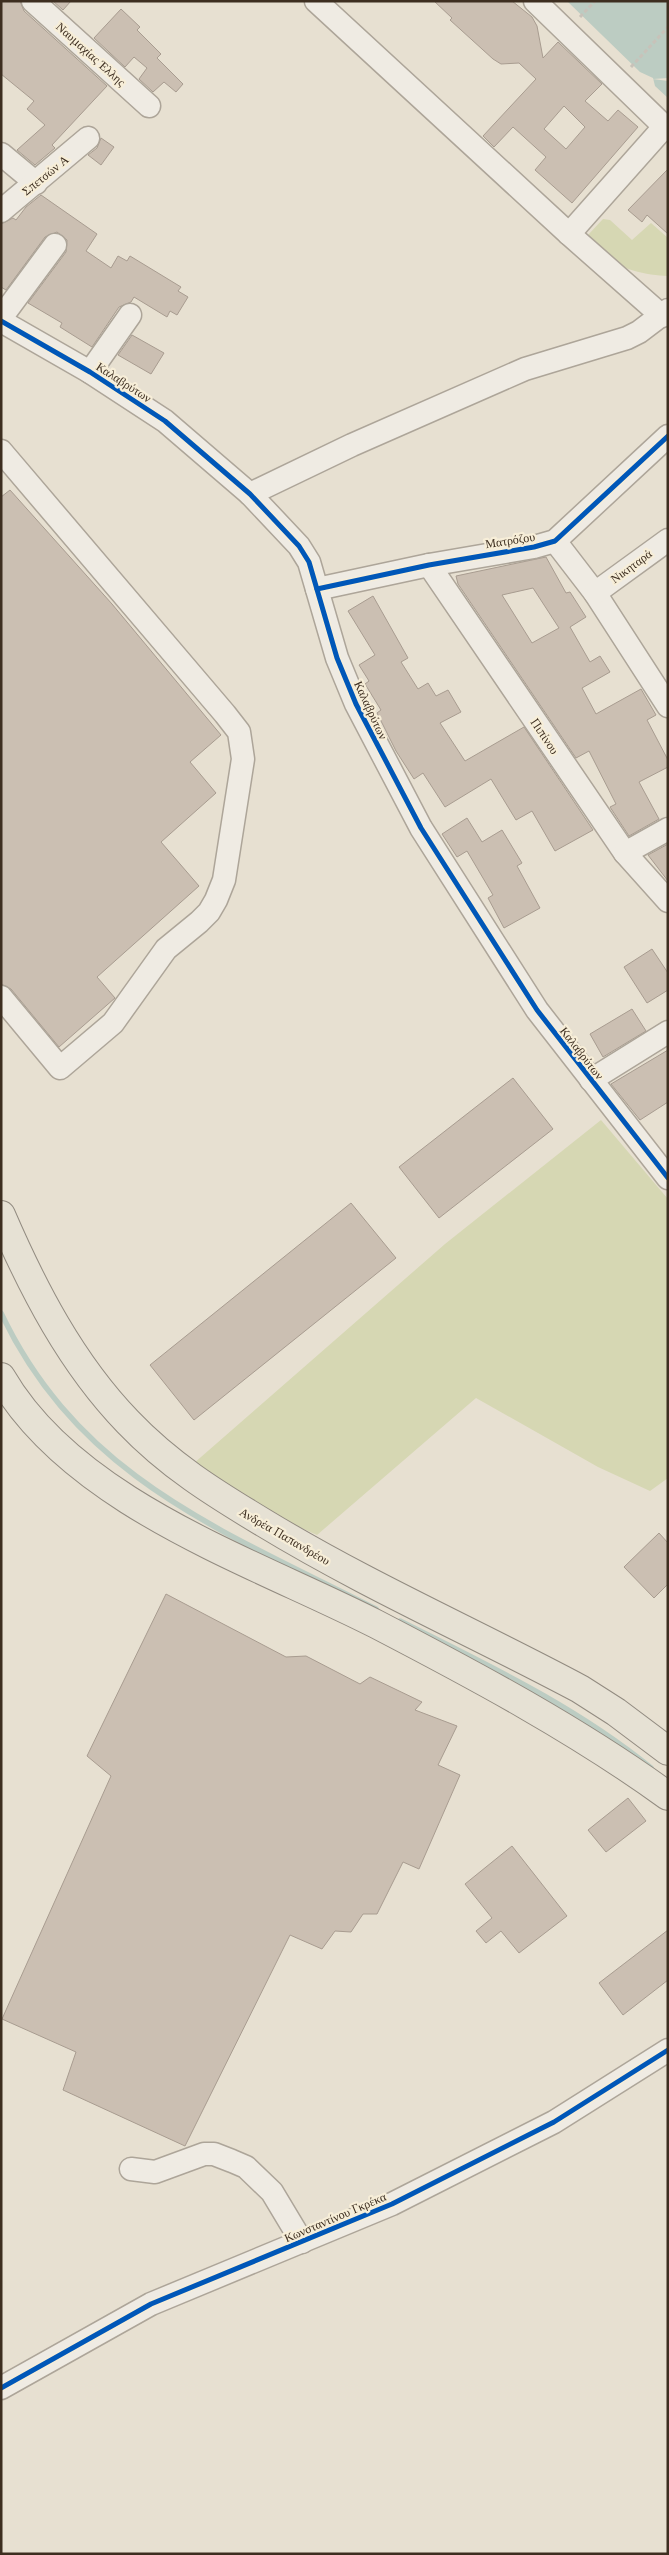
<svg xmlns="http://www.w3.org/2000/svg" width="669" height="2555" font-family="Lora,serif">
  <rect width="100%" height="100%" fill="#e7e0d1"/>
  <!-- green -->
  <g fill="#d6d7b3">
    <path d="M 603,219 L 610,220 L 632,240 L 651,223 L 668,238 L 668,276 C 640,275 598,265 588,235 Z"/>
    <path d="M 601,1120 L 668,1199 L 668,1478 L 650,1491 L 598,1467 L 476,1398 L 317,1535 L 286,1521 L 193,1464 L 445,1244 Z"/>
  </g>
  <!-- water -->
  <path fill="#bcccc2" d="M 567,1 L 668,1 L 668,78 L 653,79 L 668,81 L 668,98 L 655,86 L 653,78 L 640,72 Z"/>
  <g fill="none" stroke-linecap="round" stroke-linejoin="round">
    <!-- stream -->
    <g stroke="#bcccc2" stroke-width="5.5">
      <path d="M 1,1313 C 80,1479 224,1531 376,1609"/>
      <path d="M 400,1621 C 487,1665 575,1706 651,1768"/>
    </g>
  </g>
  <!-- building -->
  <g fill="#cbbfb2" stroke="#a89c90" fill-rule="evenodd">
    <path d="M 1,1 L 20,1 L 24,11 L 107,86 L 52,145 L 55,148 L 35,165 L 17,150 L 45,125 L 27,109 L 34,101 L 1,74 Z"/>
    <path d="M 53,1 L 71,1 L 63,10 Z"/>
    <path d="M 434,1 L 512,1 L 532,17 L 537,26 L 543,58 L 558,42 L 602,84 L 585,101 L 608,121 L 618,110 L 638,127 L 572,203 L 535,170 L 546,157 L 513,127 L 494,147 L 483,136 L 536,79 L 519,63 L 501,64 L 493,59 L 450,20 L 452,18 ZM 564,106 L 585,127 L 566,149 L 544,129 Z"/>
    <path d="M 121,9 L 140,27 L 137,30 L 161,54 L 157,58 L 183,84 L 176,92 L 164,82 L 153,92 L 139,79 L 147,68 L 134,57 L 125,67 L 94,38 Z"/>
    <path d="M 101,138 L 114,147 L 101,165 L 88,155 L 97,148 Z"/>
    <path d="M 668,169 L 668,234 L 647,215 L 642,222 L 628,210 Z"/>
    <path d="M 41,195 L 97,234 L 86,251 L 111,268 L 118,256 L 127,261 L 130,256 L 181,287 L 178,291 L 188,297 L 177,315 L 170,311 L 167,317 L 134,297 L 131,302 L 119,307 L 92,347 L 60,327 L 62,323 L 28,303 L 66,252 L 67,240 L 57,232 L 45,237 L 6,290 L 1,287 L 1,224 L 13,218 L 16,220 L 26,207 Z"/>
    <path d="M 132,335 L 164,353 L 151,374 L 118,355 Z"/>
    <path d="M 10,490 L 112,604 L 221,735 L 190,762 L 216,793 L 161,842 L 199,886 L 97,977 L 115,998 L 59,1047 L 11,989 L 1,984 L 1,497 Z"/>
    <path d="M 546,557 L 566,593 L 570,592 L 586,617 L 570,627 L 590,662 L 600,656 L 610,672 L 582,688 L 596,714 L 641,689 L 656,715 L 647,720 L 668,760 L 668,767 L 639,782 L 659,819 L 629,836 L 610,807 L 616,804 L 589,751 L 576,758 L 458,584 L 456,576 ZM 533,588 L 559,628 L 532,643 L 502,595 Z"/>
    <path d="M 373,596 L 408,658 L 401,662 L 418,689 L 428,683 L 436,696 L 448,690 L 461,712 L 440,723 L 465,761 L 524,727 L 593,830 L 555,851 L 532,811 L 516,820 L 491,779 L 445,807 L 423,773 L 414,779 L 396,751 L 377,713 L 381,710 L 365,684 L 369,681 L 359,665 L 375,655 L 348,611 Z"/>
    <path d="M 467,818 L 482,842 L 502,830 L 522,863 L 517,866 L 540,908 L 504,928 L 488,898 L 493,895 L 467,851 L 457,857 L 442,834 Z"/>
    <path d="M 668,844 L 668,881 L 648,855 Z"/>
    <path d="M 652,949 L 668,973 L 668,990 L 647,1003 L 624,967 Z"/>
    <path d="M 632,1009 L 646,1031 L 603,1057 L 590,1034 Z"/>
    <path d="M 668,1050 L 668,1102 L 640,1120 L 611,1084 Z"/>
    <path d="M 513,1078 L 553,1129 L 439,1218 L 399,1167 Z"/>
    <path d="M 351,1203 L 396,1258 L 194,1420 L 150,1365 Z"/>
    <path d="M 659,1533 L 668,1543 L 668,1584 L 654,1598 L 624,1567 Z"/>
    <path d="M 166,1594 L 286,1657 L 306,1656 L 360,1684 L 370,1677 L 422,1702 L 415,1710 L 457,1726 L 438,1765 L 460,1775 L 419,1869 L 403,1862 L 377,1914 L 363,1914 L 351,1932 L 335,1931 L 322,1949 L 290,1935 L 185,2146 L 63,2090 L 76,2052 L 2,2019 L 111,1776 L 87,1756 Z"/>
    <path d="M 628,1798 L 646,1821 L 606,1852 L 588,1830 Z"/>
    <path d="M 512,1846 L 567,1916 L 519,1953 L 501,1931 L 486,1943 L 476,1931 L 492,1918 L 465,1884 Z"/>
    <path d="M 668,1930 L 668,1980 L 623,2015 L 599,1983 Z"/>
  </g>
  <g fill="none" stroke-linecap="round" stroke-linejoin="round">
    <defs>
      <g id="minor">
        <path d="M 33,1 L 149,106"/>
        <path d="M 316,1 L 569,234 L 662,316"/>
        <path d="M 535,1 L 668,130"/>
        <path d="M 1,154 L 36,183"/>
        <path d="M 1,211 L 88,138"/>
        <path d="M 569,234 L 664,127"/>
        <path d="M 1,318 L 55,245"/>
        <path d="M 1,321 L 90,372 L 165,421 L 250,494 L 299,546 L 309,562 L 337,658 L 356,704 L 421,828 L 537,1010 L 668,1178"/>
        <path d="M 90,372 L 130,315"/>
        <path d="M 1,451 L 225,714 L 239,732 L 243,759 L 224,880 L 216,900 L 209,912 L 199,922 L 166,949 L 113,1023 L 60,1068 L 1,997"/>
        <path d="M 250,494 L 352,445 L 525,369 L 627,338 L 639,332 L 668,310"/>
        <path d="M 555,541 L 595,593 L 668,706"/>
        <path d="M 429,565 L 625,853 L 668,901"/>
        <path d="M 317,589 L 429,565 L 534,547 L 555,541 L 668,436"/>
        <path d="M 595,593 L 668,540"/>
        <path d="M 625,853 L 668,829"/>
        <path d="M 591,1080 L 668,1032"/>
        <path d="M 131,2169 L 155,2172 L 204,2154 L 214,2154 L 232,2161 L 246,2167 L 272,2192 L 302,2242"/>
        <path d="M 1,2388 L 151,2304 L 392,2204 L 554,2122 L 668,2050"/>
      </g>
      <g id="major">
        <path d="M 1,1215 C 33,1289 71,1363 128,1422 C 169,1465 214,1493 264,1523 C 366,1585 475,1633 580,1689 L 616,1712 L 668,1751"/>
        <path d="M 1,1377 C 74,1503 252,1561 376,1624 C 476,1676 577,1730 668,1796"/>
      </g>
    </defs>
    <!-- minor casing -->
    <use href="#minor" stroke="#ada599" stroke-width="25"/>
    <!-- major casing -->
    <use href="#major" stroke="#928b80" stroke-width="30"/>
    <!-- path -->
    <g stroke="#c8c2b9" stroke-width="3" stroke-dasharray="4 2.5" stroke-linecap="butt">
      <path d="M 580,17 L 595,1"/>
      <path d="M 631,67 L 668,27"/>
    </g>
    <!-- minor -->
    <use href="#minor" stroke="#efebe3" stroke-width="22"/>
    <!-- major -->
    <use href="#major" stroke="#e6e1d4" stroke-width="28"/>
    <defs>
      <g id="cycleway">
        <path d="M 1,321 L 90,372 L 165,421 L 250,494 L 299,546 L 309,562 L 337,658 L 356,704 L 421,828 L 537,1010 L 668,1178"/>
        <path d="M 317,589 L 429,565 L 534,547 L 555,541 L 668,436"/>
        <path d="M 1,2388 L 151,2304 L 392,2204 L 554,2122 L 668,2050"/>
      </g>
    </defs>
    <!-- cycleway casing -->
    <use href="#cycleway" stroke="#f7eed8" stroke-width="8"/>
    <!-- cycleway -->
    <use href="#cycleway" stroke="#0057b8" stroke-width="5"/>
  </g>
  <g text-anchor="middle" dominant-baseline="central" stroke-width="4.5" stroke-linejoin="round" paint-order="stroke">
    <!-- street labels -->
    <g font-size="12" fill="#3d2e20" stroke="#f7eed8">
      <text transform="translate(91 54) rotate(42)">Ναυμαχίας Έλλης</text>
      <text transform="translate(45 175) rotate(-39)">Σπετσών Α</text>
      <text transform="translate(124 382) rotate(33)">Καλαβρύτων</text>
      <text transform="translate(510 540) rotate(-9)">Ματρόζου</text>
      <text transform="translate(631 566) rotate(-36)">Νικηταρά</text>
      <text transform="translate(371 710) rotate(65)">Καλαβρύτων</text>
      <text transform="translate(545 736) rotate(56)">Πιπίνου</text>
      <text transform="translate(582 1053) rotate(52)">Καλαβρύτων</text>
      <text transform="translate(285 1536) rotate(30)">Ανδρέα Παπανδρέου</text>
      <text transform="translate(335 2217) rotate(-23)">Κωνσταντίνου Γκρέκα</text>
    </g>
  </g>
  <!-- border -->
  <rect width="669" height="2555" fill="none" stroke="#3d2e20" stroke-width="5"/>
</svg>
